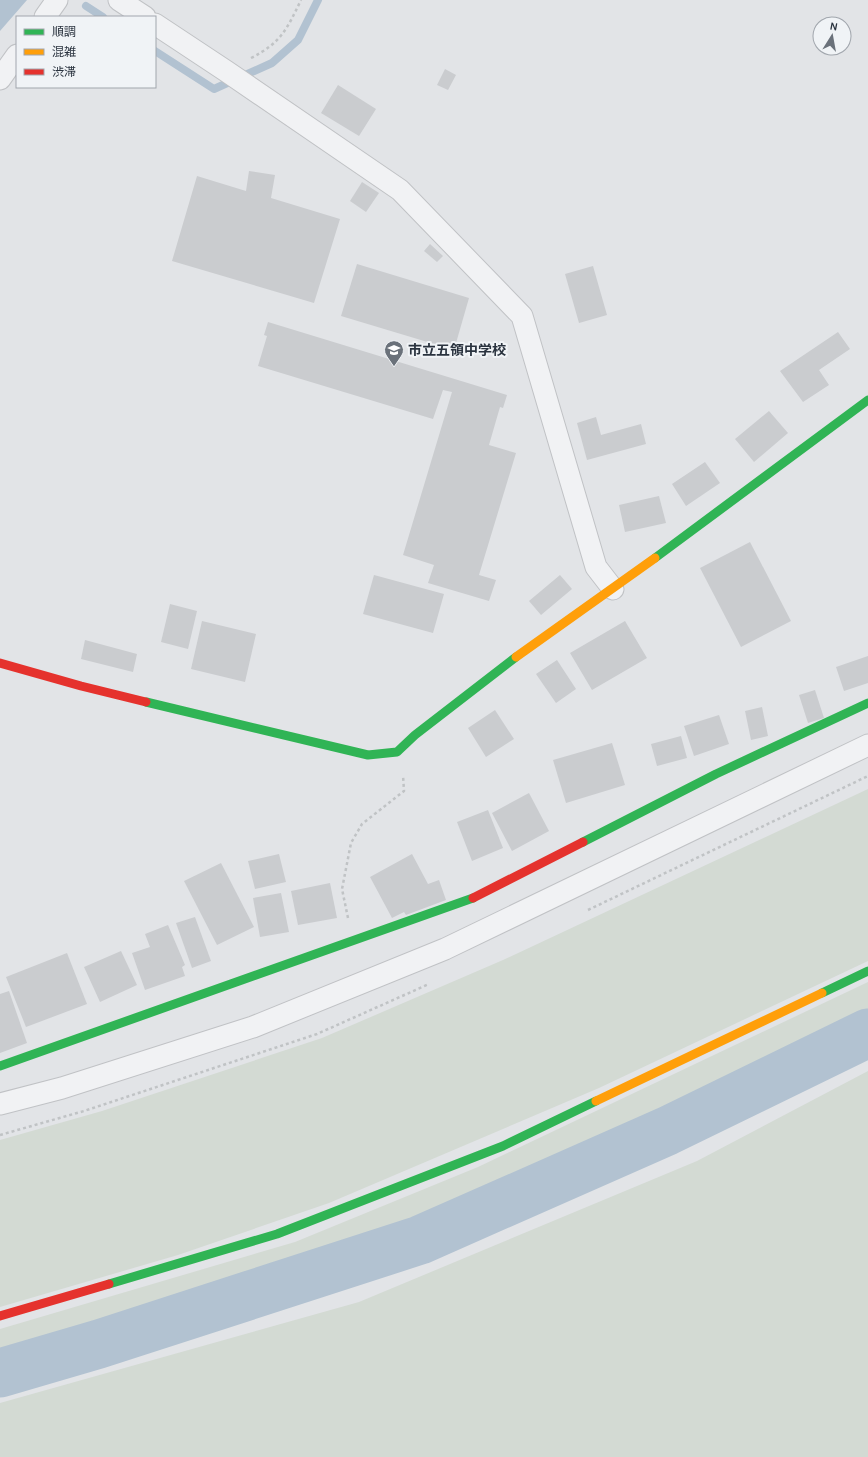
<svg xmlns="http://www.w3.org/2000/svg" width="868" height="1457" font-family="Karla,'Noto Sans JP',sans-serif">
  <rect width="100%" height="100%" fill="#e2e4e7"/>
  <!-- green -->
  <g fill="#d3dad3">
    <path d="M 868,789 L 868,961 L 599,1088 L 329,1203 L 178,1255 L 0,1307 L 0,1140 L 102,1111 L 322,1038 L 503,960 Z"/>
    <path d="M 868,982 L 868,1024 L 446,1224 L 260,1286 L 0,1367 L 0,1329 L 295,1242 L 478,1167 Z"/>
    <path d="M 868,1071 L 868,1457 L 0,1457 L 0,1403 L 359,1302 L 697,1161 Z"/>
  </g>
  <!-- water -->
  <path fill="#b2c2d1" d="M 0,0 L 27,0 L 0,31 Z"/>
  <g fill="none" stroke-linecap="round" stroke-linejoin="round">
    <!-- stream -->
    <g stroke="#b2c2d1" stroke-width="8">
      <path d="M 86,6 L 103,17"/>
      <path d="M 155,51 L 214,89 L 272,63 L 298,40 L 318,0"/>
    </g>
    <!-- river -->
    <path stroke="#b2c2d1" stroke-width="49" d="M 0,1373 L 99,1344 L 420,1240 L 667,1131 L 868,1033"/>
  </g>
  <!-- building -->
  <g fill="#cacccf">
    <path d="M 445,69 L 456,75 L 448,90 L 437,85 Z"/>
    <path d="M 338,85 L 376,109 L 359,136 L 321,113 Z"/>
    <path d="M 249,171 L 275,175 L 271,198 L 340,219 L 314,303 L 172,261 L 197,176 L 246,191 Z"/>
    <path d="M 362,182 L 379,193 L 366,212 L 350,201 Z"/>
    <path d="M 430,244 L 443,256 L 437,262 L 424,251 Z"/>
    <path d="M 357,264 L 469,298 L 454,350 L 341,316 Z"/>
    <path d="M 593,266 L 607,315 L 579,323 L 565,274 Z"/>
    <path d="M 268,322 L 507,395 L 503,408 L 500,407 L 489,445 L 516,453 L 479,575 L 496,580 L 489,601 L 428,583 L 434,565 L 403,555 L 452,392 L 443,390 L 433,419 L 258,366 L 267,336 L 264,335 Z"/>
    <path d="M 838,332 L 850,349 L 819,370 L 829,385 L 803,402 L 780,371 Z"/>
    <path d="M 769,411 L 788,433 L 754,462 L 735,439 Z"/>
    <path d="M 596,417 L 601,435 L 641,424 L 646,444 L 587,460 L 577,423 Z"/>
    <path d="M 705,462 L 720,483 L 686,506 L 672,484 Z"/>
    <path d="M 659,496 L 666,523 L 625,532 L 619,505 Z"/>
    <path d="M 750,542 L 791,621 L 741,647 L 700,568 Z"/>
    <path d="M 374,575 L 444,594 L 433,633 L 363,614 Z"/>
    <path d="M 560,575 L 572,589 L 541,615 L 529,601 Z"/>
    <path d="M 170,604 L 197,611 L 188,649 L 161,642 Z"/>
    <path d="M 202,621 L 256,634 L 245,682 L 191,669 Z"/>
    <path d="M 625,621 L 647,658 L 592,690 L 570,653 Z"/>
    <path d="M 85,640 L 137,654 L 133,672 L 81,659 Z"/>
    <path d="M 868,656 L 868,683 L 844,691 L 836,667 Z"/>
    <path d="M 557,660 L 576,689 L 556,703 L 536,674 Z"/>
    <path d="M 815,690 L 824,718 L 808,723 L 799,695 Z"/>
    <path d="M 762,707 L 768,736 L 751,740 L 745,711 Z"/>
    <path d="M 495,710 L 514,739 L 486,757 L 468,728 Z"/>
    <path d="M 719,715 L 729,744 L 694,756 L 684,726 Z"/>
    <path d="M 681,736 L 687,758 L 657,766 L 651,744 Z"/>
    <path d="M 612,743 L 625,785 L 566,803 L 553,760 Z"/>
    <path d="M 529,793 L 549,831 L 512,851 L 492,813 Z"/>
    <path d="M 488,810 L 503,848 L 472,861 L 457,822 Z"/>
    <path d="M 279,854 L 286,882 L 255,889 L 248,861 Z"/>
    <path d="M 412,854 L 428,884 L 439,880 L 446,900 L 406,915 L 404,912 L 392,918 L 370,877 Z"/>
    <path d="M 221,863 L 254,927 L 217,945 L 184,881 Z"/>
    <path d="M 330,883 L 337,918 L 298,925 L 291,891 Z"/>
    <path d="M 281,893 L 289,932 L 260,937 L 253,898 Z"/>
    <path d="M 195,917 L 211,961 L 192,968 L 176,923 Z"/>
    <path d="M 168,925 L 185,965 L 182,967 L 185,976 L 145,990 L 132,953 L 150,947 L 145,934 Z"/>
    <path d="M 121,951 L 137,985 L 100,1002 L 84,967 Z"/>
    <path d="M 67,953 L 87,1004 L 26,1027 L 6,977 Z"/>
    <path d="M 9,991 L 27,1043 L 0,1053 L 0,994 Z"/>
  </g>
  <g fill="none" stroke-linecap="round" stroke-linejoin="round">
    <defs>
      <g id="street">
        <path d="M 119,0 L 145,17"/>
        <path d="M 45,17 L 57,0"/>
        <path d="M 155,24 L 226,71 L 400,190 L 522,316 L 596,567 L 613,589"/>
        <path d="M 0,79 L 17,55"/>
        <path d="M 0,1104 L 62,1088 L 253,1027 L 445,949 L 868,745"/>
      </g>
    </defs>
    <!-- street casing -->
    <use href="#street" stroke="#c0c2c5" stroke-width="23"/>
    <!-- path -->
    <g stroke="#c0c3c5" stroke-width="2.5" stroke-dasharray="3 3" stroke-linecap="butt">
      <path d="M 251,58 C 281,43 287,29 301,0"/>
      <path d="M 588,910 L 868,776"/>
      <path d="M 348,918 L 342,889 L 351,843 L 362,824 L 404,791 L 403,775"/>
      <path d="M 0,1135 L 84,1111 L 317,1034 L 429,984"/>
    </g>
    <!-- street -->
    <use href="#street" stroke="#f1f2f4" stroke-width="21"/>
    <!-- fast -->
    <g stroke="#30b455" stroke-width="9">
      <path d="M 655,558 L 868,400"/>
      <path d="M 146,702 L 368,755 L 397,752 L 415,735 L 516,657"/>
      <path d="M 583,842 L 716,774 L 868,703"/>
      <path d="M 822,993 L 868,971"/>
      <path d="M 0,1066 L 473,898"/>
      <path d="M 109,1284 L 277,1234 L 503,1146 L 596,1101"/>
    </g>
    <!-- slow -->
    <g stroke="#ff9f0a" stroke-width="9">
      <path d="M 516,657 L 655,558"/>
      <path d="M 596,1101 L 822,993"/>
    </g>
    <!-- jam -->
    <g stroke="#e5322d" stroke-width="9">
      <path d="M 0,663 L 81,686 L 146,702"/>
      <path d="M 473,898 L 583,842"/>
      <path d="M 0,1316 L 109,1284"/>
    </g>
  </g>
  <!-- icons -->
  <defs>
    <symbol id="school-pin" viewBox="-11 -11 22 30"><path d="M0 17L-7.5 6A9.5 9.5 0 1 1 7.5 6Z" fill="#6a717a" stroke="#f0f3f6"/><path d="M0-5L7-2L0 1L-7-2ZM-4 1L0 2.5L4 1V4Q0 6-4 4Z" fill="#fff"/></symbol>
  </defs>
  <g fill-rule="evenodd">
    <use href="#school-pin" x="383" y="339" width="22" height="30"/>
  </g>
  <g text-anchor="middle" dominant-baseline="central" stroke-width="4" stroke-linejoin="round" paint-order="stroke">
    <!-- poi labels -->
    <g font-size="14" font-weight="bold" fill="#2a333f" stroke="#f0f3f6" text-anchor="start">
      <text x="408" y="350">市立五領中学校</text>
    </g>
  </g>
  <!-- legend -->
  <rect x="16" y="16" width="140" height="72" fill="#f0f3f6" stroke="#a1a6ad"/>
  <rect x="24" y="29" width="20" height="6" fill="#30b455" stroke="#a1a6ad"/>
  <text x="52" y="36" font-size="12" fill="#2a333f">順調</text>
  <rect x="24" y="49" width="20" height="6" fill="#ff9f0a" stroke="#a1a6ad"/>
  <text x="52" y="56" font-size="12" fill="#2a333f">混雑</text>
  <rect x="24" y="69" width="20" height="6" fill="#e5322d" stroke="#a1a6ad"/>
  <text x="52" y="76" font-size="12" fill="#2a333f">渋滞</text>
  <!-- north arrow -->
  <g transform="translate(832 36) rotate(11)"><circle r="19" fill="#f0f3f6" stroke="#a1a6ad"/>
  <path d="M0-3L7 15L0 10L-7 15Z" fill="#6a717a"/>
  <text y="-6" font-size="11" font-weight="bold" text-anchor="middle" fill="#2a333f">N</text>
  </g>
</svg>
